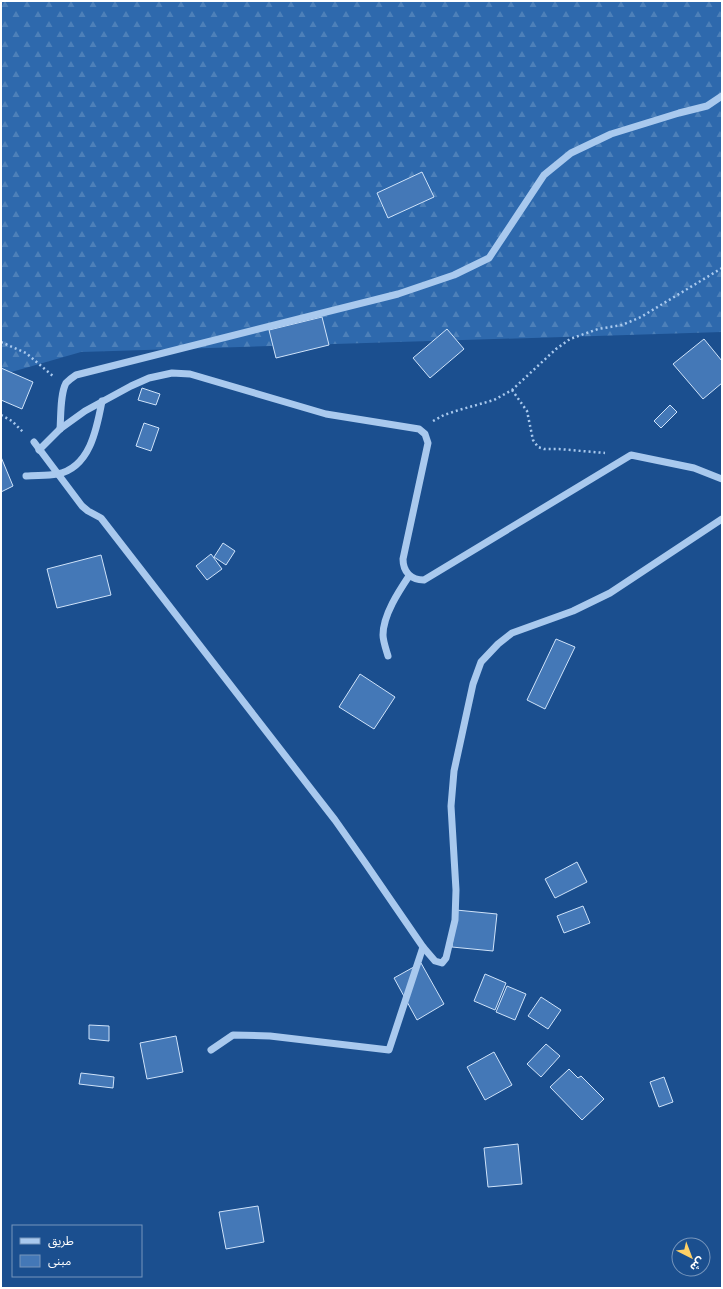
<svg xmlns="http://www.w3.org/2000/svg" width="723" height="1289" font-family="Roboto,'Noto Sans Arabic',sans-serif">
  <defs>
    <pattern id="forest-firs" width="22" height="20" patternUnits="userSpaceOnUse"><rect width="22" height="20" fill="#2e69ad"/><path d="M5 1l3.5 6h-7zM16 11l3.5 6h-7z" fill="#4d80b9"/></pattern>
  </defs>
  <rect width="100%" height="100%" fill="#1b4f8f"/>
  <!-- forest -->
  <path fill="url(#forest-firs)" d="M 1,1 L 722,1 L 722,332 L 81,352 L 1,375 Z"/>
  <!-- building -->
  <g fill="#4478b7" stroke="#cfe3fa">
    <path d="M 422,172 L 434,197 L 388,218 L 377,193 Z"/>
    <path d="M 322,317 L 329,345 L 276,358 L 269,330 Z"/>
    <path d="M 447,329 L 464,349 L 430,378 L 413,358 Z"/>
    <path d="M 704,339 L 722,361 L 722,383 L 703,399 L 673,364 Z"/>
    <path d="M 1,368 L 33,382 L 22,409 L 1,400 Z"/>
    <path d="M 142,388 L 160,394 L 156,405 L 138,400 Z"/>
    <path d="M 670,405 L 677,412 L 661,428 L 654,421 Z"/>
    <path d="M 144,423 L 159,428 L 151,451 L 136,446 Z"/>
    <path d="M 1,457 L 13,486 L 1,492 Z"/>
    <path d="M 223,543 L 235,551 L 226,565 L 214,557 Z"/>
    <path d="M 211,554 L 222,569 L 207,580 L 196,566 Z"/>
    <path d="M 101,555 L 111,595 L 57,608 L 47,569 Z"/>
    <path d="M 556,639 L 575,647 L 545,709 L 527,700 Z"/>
    <path d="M 360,674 L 395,697 L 374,729 L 339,707 Z"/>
    <path d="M 577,862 L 587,882 L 555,898 L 545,879 Z"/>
    <path d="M 583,906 L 590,923 L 564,933 L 557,916 Z"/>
    <path d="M 456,910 L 497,914 L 493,951 L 452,947 Z"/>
    <path d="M 421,963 L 444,1004 L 417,1020 L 394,978 Z"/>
    <path d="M 485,974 L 506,983 L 495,1010 L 474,1001 Z"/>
    <path d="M 507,986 L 526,994 L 515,1020 L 496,1012 Z"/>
    <path d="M 541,997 L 561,1010 L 548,1029 L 528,1016 Z"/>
    <path d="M 89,1025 L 109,1026 L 109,1041 L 89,1039 Z"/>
    <path d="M 176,1036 L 183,1072 L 147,1079 L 140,1043 Z"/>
    <path d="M 546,1044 L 560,1056 L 541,1077 L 527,1064 Z"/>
    <path d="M 494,1052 L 512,1085 L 485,1100 L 467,1067 Z"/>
    <path d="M 569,1069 L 578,1078 L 581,1076 L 604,1099 L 582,1120 L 550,1087 Z"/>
    <path d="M 81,1073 L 114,1077 L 113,1088 L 79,1084 Z"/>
    <path d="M 664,1077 L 673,1102 L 659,1107 L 650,1082 Z"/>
    <path d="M 518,1144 L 522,1184 L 488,1187 L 484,1148 Z"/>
    <path d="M 258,1206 L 264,1242 L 226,1249 L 219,1212 Z"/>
  </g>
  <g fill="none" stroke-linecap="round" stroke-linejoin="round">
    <!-- path -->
    <g stroke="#a9c9ee" stroke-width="2.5" stroke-dasharray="2 3" stroke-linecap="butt">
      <path d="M 1,342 L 26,353 L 54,377"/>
      <path d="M 512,390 L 527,411 L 533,440 L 538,447 L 544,449 L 559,449 L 605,453"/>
      <path d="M 1,415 L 12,421 L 23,432"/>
      <path d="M 433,421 L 444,415 L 459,410 L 494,400 L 512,390 L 556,349 L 570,339 L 598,329 L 622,325 L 641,317 L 722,268"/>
    </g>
    <!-- minor -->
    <g stroke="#a9c9ee" stroke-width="7">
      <path d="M 60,429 C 61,417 60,394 66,383 C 69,380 73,377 76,375 L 398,294 L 454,275 L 489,258 L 544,175 L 571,153 L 611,134 L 679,113 L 707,106 L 722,96"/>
      <path d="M 34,442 L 82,506 L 88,511 L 101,518 L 335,820 L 366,864 L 423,947 L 435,961 L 442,963 L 446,958 L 455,920 L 456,890 L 451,806 L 454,771 L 473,684 L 481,662 L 498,644 L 512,633 L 573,611 L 610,593 L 722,519"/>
      <path d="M 39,450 L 60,429 L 85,411 L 131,386 L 149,378 L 172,373 L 190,374 L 326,414 L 419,429 L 425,434 L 428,443 L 403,559 C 403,572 411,580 424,580 L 631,455 L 694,468 L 722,479"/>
      <path d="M 26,476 C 36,475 47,476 57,474 C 90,468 97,428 102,401"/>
      <path d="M 388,656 C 386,649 383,641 383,635 C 383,615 399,591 409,576"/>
      <path d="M 211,1050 L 233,1035 L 270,1036 L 389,1050 L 423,947"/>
    </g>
  </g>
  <!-- border -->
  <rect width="723" height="1289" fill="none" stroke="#ffffff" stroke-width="4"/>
  <!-- legend -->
  <rect x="12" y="1225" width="130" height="52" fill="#1b4f8f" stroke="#7695bc"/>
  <rect x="20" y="1238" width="20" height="6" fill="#a9c9ee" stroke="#7695bc"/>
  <text x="48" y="1245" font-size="12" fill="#ffffff">طريق</text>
  <rect x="20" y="1255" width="20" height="12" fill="#4478b7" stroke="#7695bc"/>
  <text x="48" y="1265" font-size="12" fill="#ffffff">مبنى</text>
  <!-- north arrow -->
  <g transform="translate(691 1257) rotate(138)"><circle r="19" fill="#1b4f8f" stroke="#7695bc"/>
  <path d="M0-3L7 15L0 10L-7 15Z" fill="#ffd166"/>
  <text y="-6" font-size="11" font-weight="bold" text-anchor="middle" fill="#ffffff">ش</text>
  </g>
</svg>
